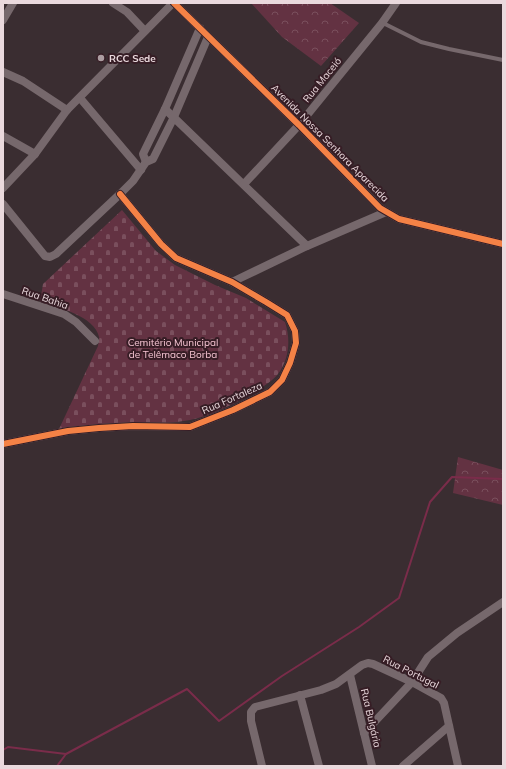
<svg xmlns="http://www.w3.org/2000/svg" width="506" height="769" font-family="Mulish,sans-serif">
  <defs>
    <pattern id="forest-crowns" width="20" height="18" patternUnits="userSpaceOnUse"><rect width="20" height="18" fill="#633242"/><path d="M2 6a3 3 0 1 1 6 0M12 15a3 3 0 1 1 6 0" fill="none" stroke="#7a4f5d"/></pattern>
    <pattern id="cemetery-stones" width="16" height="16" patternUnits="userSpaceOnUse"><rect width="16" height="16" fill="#633242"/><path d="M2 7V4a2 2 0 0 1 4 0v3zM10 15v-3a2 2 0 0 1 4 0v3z" fill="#7a4f5d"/></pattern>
  </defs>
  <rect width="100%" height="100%" fill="#3a2d31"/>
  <!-- forest -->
  <g fill="url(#forest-crowns)">
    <path d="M 251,3 L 330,3 L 359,23 L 321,66 L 282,37 Z"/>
    <path d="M 458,457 L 503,470 L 503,505 L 453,493 Z"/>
  </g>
  <!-- cemetery -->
  <path fill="url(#cemetery-stones)" d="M 122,210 L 156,251 L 175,265 L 215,285 L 246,298 L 285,322 C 291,340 289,359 278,374 C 264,391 212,416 190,420 C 173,423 155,424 138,425 C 112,426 86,428 59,429 L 98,346 C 98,344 100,339 99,337 C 95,316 57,307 40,302 L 43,284 Z"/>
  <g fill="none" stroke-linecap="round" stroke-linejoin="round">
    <!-- stream -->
    <g stroke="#7a2c4a" stroke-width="2">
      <path d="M 3,750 L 8,747 L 66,754 L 187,689 L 219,721 L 282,676 L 359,627 L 399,598 L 430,502 L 452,477 L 503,479"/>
      <path d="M 57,766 L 66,754"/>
    </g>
    <!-- service -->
    <path stroke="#76686c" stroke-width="4" d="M 383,23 L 421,42 L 449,49 L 503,60"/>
    <!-- minor -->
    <g stroke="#76686c" stroke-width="8">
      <path d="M 113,3 L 127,12 L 144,30"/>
      <path d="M 174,3 L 299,125 L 380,208 L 399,219 L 503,244"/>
      <path d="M 3,20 L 13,3"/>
      <path d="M 3,72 L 23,81 L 67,110"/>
      <path d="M 80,98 L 141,170"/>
      <path d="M 165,109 L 307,246"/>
      <path d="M 3,136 L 35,154"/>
      <path d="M 146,162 L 143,154 L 165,109 L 200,28"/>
      <path d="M 244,184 L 299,125 L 382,23 L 396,3"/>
      <path d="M 3,188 L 35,154 L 67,110 L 173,3"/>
      <path d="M 3,204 L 45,256 L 50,257 L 56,254 L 120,194 L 133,181 L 146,162 L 153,159 L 174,117 L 208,37"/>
      <path d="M 232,282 L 307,246 L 386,212"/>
      <path d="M 3,294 L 64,314 L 76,322 L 95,341"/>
      <path d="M 3,444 L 68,431 L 99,428 L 133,426 L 190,427 L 233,410 L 270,392 L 282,380 L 290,363 L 296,343 L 295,331 L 287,315 L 266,302 L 232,282 L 176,258 L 161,244 L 120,194"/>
      <path d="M 350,675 L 372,766"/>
      <path d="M 300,695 L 319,766"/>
      <path d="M 364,733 L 412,682 L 428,657 L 457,633 L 503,602"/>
      <path d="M 262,766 L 251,721 L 251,712 L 255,707 L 321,690 L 336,684 L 362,665 L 368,663 L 373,664 L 412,682 L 441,698 L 444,703 L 458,766"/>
      <path d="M 403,766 L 449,726"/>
    </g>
    <defs>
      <g id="cycleway">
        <path d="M 174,3 L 299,125 L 380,208 L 399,219 L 503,244"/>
        <path d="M 3,444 L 68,431 L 99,428 L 133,426 L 190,427 L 233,410 L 270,392 L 282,380 L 290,363 L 296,343 L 295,331 L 287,315 L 266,302 L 232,282 L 176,258 L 161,244 L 120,194"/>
      </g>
    </defs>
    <!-- cycleway casing -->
    <use href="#cycleway" stroke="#361d25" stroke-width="8"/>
    <!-- cycleway -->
    <use href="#cycleway" stroke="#f48246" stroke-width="6"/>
  </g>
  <!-- markers -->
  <circle fill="#ac9da1" stroke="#361d25" stroke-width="1.5" cx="101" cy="58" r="4"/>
  <g text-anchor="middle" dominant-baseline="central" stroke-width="4" stroke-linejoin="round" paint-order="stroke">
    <!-- poi labels -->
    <g font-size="10" font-weight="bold" fill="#ead9dd" stroke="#361d25" text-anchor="start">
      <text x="109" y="58">RCC Sede</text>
    </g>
    <!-- street labels -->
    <g font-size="10" fill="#ead9dd" stroke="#361d25">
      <text transform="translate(322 80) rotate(-51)">Rua Maceió</text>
      <text transform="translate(330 143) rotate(45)">Avenida Nossa Senhora Aparecida</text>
      <text transform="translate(45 298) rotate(19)">Rua Bahia</text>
      <text transform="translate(232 398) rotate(-24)">Rua Fortaleza</text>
      <text transform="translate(411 672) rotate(27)">Rua Portugal</text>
      <text transform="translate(371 718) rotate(77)">Rua Bulgária</text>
    </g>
    <!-- park labels -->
    <g font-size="10" fill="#f8c6d4" stroke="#361d25">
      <text x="173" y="342">Cemitério Municipal<tspan x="173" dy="12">de Telêmaco Borba</tspan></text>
    </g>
  </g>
  <!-- border -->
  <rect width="506" height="769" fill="none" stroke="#ead9dd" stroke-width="8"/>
</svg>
